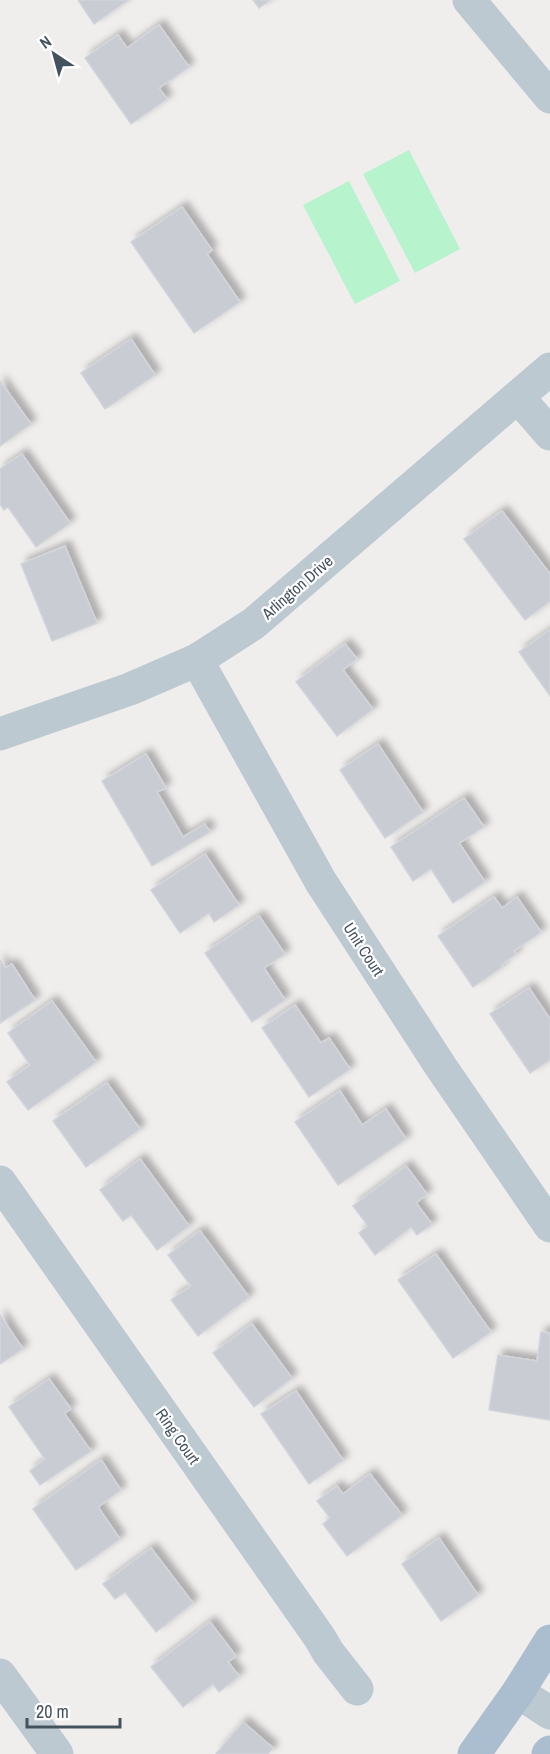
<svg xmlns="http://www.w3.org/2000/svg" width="550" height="1754" font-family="'Archivo Narrow',sans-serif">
  <defs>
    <filter id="shadow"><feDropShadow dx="5.5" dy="-5.5" stdDeviation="3" flood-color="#0004"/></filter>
  </defs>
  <rect width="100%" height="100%" fill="#f0eded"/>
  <!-- green -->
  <g fill="#b7f3cd">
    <path d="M 409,150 L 460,249 L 415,273 L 363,174 Z"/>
    <path d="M 349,181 L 400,281 L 355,304 L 303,205 Z"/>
  </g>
  <!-- building -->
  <g fill="#c9ccd3" stroke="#d1d4da" stroke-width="1.5" filter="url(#shadow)">
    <path d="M 78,0 L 126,0 L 127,1 L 94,24 Z"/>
    <path d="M 253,0 L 270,0 L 259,8 Z"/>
    <path d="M 159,25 L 189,67 L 159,88 L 167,99 L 131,124 L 85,58 L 118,35 L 127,48 Z"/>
    <path d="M 182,207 L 212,250 L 207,254 L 240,302 L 194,333 L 131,242 Z"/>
    <path d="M 131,339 L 155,375 L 105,409 L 81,373 Z"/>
    <path d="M 0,381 L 31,424 L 0,446 Z"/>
    <path d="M 22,454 L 70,523 L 36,547 L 8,507 L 4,510 L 0,504 L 0,469 Z"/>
    <path d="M 502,511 L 550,574 L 550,601 L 525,620 L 464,539 Z"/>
    <path d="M 65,546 L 97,623 L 52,641 L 21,564 Z"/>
    <path d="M 550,630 L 550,696 L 519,652 Z"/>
    <path d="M 345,644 L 357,659 L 343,670 L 373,709 L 337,736 L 296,682 Z"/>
    <path d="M 378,744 L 423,812 L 385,838 L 340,770 Z"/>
    <path d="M 146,754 L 166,788 L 157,792 L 183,837 L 205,824 L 210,832 L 152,866 L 102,781 Z"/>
    <path d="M 464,798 L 484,827 L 459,843 L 485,882 L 453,903 L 431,869 L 413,881 L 391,847 Z"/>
    <path d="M 205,854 L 239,905 L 214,922 L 209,913 L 180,933 L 151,890 Z"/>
    <path d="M 494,897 L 502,908 L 517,897 L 541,932 L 514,951 L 516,954 L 501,965 L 502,967 L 473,987 L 438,936 Z"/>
    <path d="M 259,916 L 285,954 L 264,968 L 285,1000 L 252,1022 L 205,953 Z"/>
    <path d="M 0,960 L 5,968 L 12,964 L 35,1000 L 0,1023 Z"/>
    <path d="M 529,988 L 550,1019 L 550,1060 L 530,1073 L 490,1014 Z"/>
    <path d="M 52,1001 L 96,1062 L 28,1110 L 7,1082 L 30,1065 L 8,1033 Z"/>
    <path d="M 295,1005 L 321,1043 L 329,1038 L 350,1069 L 309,1097 L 262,1028 Z"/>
    <path d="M 107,1083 L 140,1129 L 86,1167 L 53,1121 Z"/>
    <path d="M 340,1091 L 362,1125 L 386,1109 L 406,1139 L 338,1185 L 295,1122 Z"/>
    <path d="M 140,1159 L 189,1226 L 157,1250 L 131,1215 L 123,1221 L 100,1190 Z"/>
    <path d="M 406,1166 L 427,1194 L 416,1203 L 432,1224 L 417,1235 L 411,1227 L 375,1255 L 359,1233 L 368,1226 L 353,1206 Z"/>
    <path d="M 200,1231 L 249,1297 L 198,1336 L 171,1300 L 191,1286 L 168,1255 Z"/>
    <path d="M 436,1254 L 491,1332 L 453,1358 L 398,1280 Z"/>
    <path d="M 0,1315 L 23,1349 L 0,1364 Z"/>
    <path d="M 252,1324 L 292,1378 L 254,1407 L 213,1353 Z"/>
    <path d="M 541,1332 L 550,1333 L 550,1420 L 489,1410 L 498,1355 L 537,1361 Z"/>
    <path d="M 49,1379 L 71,1409 L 64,1413 L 91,1451 L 40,1485 L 30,1471 L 45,1459 L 9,1407 Z"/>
    <path d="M 296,1391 L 343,1460 L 309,1484 L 261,1414 Z"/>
    <path d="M 101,1460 L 121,1490 L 98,1507 L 120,1539 L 76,1570 L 33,1509 Z"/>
    <path d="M 370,1474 L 402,1515 L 347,1556 L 323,1524 L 330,1518 L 317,1501 L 337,1486 L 343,1494 Z"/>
    <path d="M 439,1538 L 478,1595 L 441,1621 L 402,1564 Z"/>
    <path d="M 151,1548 L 193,1603 L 156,1632 L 125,1592 L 115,1599 L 103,1584 Z"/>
    <path d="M 210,1622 L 236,1656 L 228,1662 L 239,1676 L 219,1692 L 213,1684 L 183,1707 L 151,1667 Z"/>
    <path d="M 243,1722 L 273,1748 L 268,1754 L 216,1754 Z"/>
  </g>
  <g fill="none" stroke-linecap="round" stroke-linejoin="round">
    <!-- minor -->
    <g stroke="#bcc9d1" stroke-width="33">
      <path d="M 469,0 L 550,97"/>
      <path d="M 518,397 L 550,434"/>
      <path d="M 197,660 L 321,882 L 441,1067 L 550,1226"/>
      <path d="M 0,734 L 130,689 L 197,660 L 253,624 L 550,369"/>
      <path d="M 0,1182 L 320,1638 L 328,1652 L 357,1689"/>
      <path d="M 0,1675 L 57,1754"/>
      <path d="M 518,1692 L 550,1713"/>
    </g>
    <!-- major -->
    <g stroke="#aabecf" stroke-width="33">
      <path d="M 474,1754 L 518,1692 L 550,1641"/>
      <path d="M 548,1754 L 550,1752"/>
    </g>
  </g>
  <g text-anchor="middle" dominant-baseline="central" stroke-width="4.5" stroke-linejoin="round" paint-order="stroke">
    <!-- street labels -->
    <g font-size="16" fill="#44525d" stroke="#fff">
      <text transform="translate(297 587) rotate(-41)">Arlington Drive</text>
      <text transform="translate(364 949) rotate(57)">Unit Court</text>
      <text transform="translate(178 1436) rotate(55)">Ring Court</text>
    </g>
  </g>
  <!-- north arrow -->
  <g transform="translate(54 54) rotate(324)" stroke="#ffffff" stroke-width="4.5" paint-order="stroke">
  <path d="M0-4.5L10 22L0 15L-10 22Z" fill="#44525d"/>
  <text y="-9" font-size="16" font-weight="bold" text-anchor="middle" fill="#44525d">N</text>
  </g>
  <!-- scale -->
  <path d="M27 1718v9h93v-9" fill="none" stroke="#44525d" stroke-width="3"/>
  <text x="36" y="1718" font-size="18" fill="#44525d" stroke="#ffffff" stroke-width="4.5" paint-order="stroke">20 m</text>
</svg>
